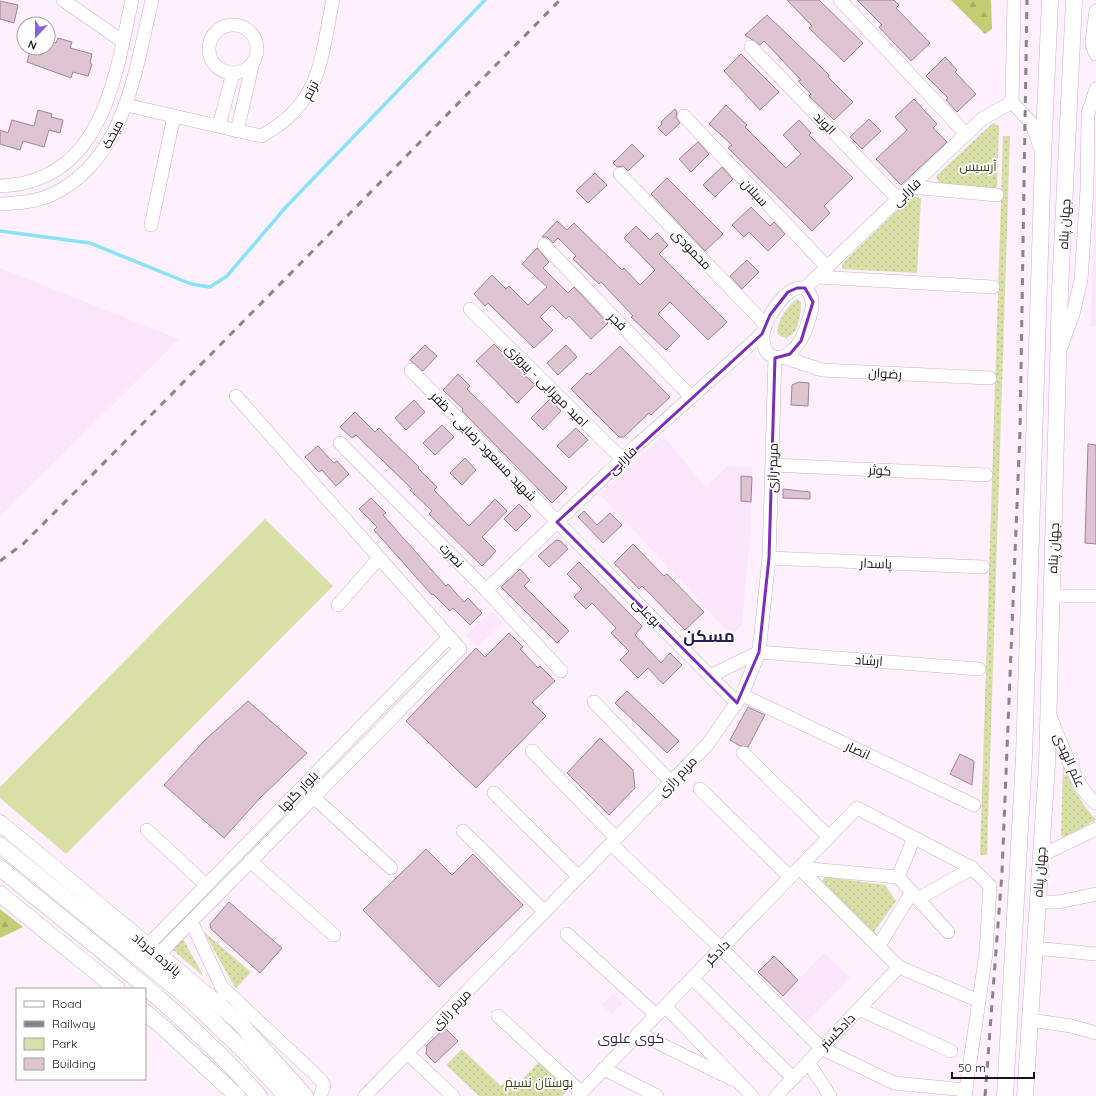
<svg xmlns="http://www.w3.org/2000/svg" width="1096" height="1096" font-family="Quicksand,Cairo,sans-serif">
  <defs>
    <pattern id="green-dots" width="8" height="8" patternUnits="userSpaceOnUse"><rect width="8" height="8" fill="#d8e0a7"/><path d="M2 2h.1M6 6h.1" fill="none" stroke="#b9bf8f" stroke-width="1.8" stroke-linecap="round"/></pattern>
    <pattern id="forest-firs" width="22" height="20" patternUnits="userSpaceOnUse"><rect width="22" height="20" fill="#c3cd73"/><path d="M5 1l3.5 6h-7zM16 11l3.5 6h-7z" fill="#a7af63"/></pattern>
  </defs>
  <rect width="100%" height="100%" fill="#fef0fd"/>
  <!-- built -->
  <g fill="#fce6fb">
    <path d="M 1095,177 L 1096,177 L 1096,327 L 1091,327 Z"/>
    <path d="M 0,268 L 179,339 L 0,516 Z"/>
    <path d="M 663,436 L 706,487 L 727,466 L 752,467 L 750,534 L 742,625 L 731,635 L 600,494 Z"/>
    <path d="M 492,611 L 503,623 L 477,647 L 466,635 Z"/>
    <path d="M 824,953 L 850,978 L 804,1025 L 779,1000 Z"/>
    <path d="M 613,994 L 623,1003 L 612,1014 L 602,1005 Z"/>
  </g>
  <!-- green -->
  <g fill="url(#green-dots)">
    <path d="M 993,123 L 999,126 L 997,189 L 939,183 L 936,176 Z"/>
    <path d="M 1003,136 L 1010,136 L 987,855 L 980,855 Z"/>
    <path d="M 911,197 L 921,198 L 917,273 L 842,269 L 842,264 Z"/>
    <path d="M 797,299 L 801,302 C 801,314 799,334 786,338 L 778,335 C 775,323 787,306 797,299 Z"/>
    <path d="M 1063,764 C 1071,787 1080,801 1096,820 L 1064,837 L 1061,835 Z"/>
    <path d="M 825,877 L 885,885 L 896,901 L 873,933 L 822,881 Z"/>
    <path d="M 204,932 L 251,972 L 236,989 Z"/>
    <path d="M 183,939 L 204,977 L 172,949 Z"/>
    <path d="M 462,1049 L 501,1086 L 510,1077 L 518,1084 L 539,1062 L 568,1090 L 562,1096 L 479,1096 L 446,1065 Z"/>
  </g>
  <!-- forest -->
  <g fill="url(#forest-firs)">
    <path d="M 951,0 L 991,0 L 992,29 L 985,34 Z"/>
    <path d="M 0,909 L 23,927 L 0,938 Z"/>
  </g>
  <!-- pitch -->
  <path fill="#d8e0a7" d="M 265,519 L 333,586 L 66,854 L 0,798 L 0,787 Z"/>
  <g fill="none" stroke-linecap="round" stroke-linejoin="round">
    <!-- stream -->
    <path stroke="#87e3f7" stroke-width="3.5" d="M 0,231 L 90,243 L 191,284 L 210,287 L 227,276 L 286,207 L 485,0"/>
  </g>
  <!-- building -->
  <g fill="#dec3d1" stroke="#9e8492">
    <path d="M 787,0 L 819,0 L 863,43 L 844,62 L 809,28 L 812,26 Z"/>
    <path d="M 857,0 L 894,0 L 899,5 L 896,8 L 930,43 L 911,61 L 879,27 L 882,25 Z"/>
    <path d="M 0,1 L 18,5 L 14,23 L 0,19 Z"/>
    <path d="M 767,15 L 817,63 L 829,75 L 828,77 L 853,102 L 834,120 L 809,96 L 811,94 L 798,81 L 801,80 L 764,41 L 760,45 L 745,35 Z"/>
    <path d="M 58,38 L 72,42 L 70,48 L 92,54 L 90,63 L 92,64 L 88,76 L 73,72 L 71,78 L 27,62 L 31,48 L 48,48 L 48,41 L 56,43 Z"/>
    <path d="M 741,54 L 779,92 L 760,110 L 724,71 Z"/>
    <path d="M 945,57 L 957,70 L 955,72 L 976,94 L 957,112 L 946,100 L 948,98 L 926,76 Z"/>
    <path d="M 914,99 L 937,124 L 933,128 L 947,142 L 901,185 L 876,159 L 907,130 L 895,117 Z"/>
    <path d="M 726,105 L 747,125 L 745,127 L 786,168 L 801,154 L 783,135 L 799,120 L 811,133 L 809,135 L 853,178 L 824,206 L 830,213 L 812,231 L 728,148 L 732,145 L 709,124 Z"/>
    <path d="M 675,109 L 677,112 L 676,117 L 680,123 L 666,136 L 658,128 L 662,124 L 661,122 Z"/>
    <path d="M 38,110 L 52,114 L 51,117 L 63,120 L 60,133 L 49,130 L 44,147 L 23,141 L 20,150 L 0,144 L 0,130 L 8,133 L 12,120 L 34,126 Z"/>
    <path d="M 869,119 L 881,131 L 862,149 L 850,137 Z"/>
    <path d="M 698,142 L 709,154 L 691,172 L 679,159 Z"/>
    <path d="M 632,144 L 644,156 L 628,171 L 623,166 L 617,167 L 613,163 Z"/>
    <path d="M 722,167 L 733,179 L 715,197 L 703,185 Z"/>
    <path d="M 595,173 L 607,185 L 588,203 L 576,191 Z"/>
    <path d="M 667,178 L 723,234 L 705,251 L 651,194 Z"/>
    <path d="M 751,207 L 770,226 L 774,222 L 785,234 L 768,251 L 749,232 L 744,237 L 732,225 Z"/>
    <path d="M 557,221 L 567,230 L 574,223 L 622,270 L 624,268 L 640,285 L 655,270 L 624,238 L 636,226 L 650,240 L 657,233 L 668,245 L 659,254 L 727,322 L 708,340 L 670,302 L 658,314 L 680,336 L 666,350 L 631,317 L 633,316 L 601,282 L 599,284 L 573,259 L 576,256 L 558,238 L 553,243 L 547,237 L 542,237 Z"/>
    <path d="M 537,248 L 549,262 L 543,268 L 568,293 L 574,287 L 608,323 L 591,339 L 569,316 L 566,319 L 552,305 L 540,317 L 553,330 L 534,348 L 488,303 L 485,306 L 474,294 L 492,275 L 506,289 L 509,286 L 528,305 L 547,287 L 522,264 Z"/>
    <path d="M 747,260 L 759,272 L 742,289 L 730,276 Z"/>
    <path d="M 494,344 L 535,385 L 517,403 L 476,361 Z"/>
    <path d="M 425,345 L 437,356 L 423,371 L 410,360 Z"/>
    <path d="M 566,345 L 577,357 L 558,375 L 547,363 Z"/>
    <path d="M 620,346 L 670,397 L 651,415 L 649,413 L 624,437 L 619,437 L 571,389 L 587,373 L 590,375 Z"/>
    <path d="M 458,374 L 470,386 L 467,389 L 567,488 L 552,503 L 462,411 L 463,409 L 443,390 Z"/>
    <path d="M 799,382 L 809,383 L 808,406 L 791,405 L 792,385 Z"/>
    <path d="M 550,399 L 561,411 L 543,430 L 531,418 Z"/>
    <path d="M 414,400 L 425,412 L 406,430 L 395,418 Z"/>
    <path d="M 355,412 L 375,432 L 379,428 L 419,467 L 418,468 L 437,487 L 434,490 L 469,526 L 495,499 L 507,511 L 482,537 L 496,551 L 482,566 L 429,514 L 432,511 L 410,490 L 412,489 L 356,435 L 352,438 L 340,427 Z"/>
    <path d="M 442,425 L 454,437 L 435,455 L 423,443 Z"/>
    <path d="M 576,428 L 588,440 L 569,458 L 557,446 Z"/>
    <path d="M 1088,444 L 1096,445 L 1096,544 L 1085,543 Z"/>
    <path d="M 318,446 L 334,463 L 337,461 L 349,474 L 336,486 L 322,470 L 319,472 L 305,457 Z"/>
    <path d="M 465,458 L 476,470 L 462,485 L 450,473 Z"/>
    <path d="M 741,476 L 752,477 L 751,502 L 741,501 Z"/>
    <path d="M 783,489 L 810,492 L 810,499 L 783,498 Z"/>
    <path d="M 371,498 L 386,513 L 383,515 L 446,586 L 448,584 L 464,602 L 468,598 L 482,613 L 470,625 L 453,608 L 450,611 L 433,594 L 432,595 L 374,530 L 377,527 L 359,509 Z"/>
    <path d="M 519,504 L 531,516 L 516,531 L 504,519 Z"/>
    <path d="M 584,511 L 597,525 L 610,513 L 622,525 L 603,543 L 578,517 Z"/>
    <path d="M 556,540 L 561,541 L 568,549 L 549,567 L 538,556 Z"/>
    <path d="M 633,544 L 664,576 L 667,574 L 704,612 L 685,630 L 642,586 L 639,589 L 614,563 Z"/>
    <path d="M 579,562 L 642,626 L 635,635 L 661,663 L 670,653 L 682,665 L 663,684 L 648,668 L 638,678 L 620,660 L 629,651 L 611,633 L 616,628 L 592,603 L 586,609 L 574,597 L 582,589 L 567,574 Z"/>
    <path d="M 520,569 L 530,580 L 524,586 L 569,631 L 557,643 L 501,587 Z"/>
    <path d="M 509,633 L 523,647 L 520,649 L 538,668 L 540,666 L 555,681 L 532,702 L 546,716 L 476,788 L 406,721 L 476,648 L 485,657 Z"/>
    <path d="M 627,691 L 679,741 L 667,753 L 615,703 Z"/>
    <path d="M 248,701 L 307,753 L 260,798 L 224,838 L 164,785 L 205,740 Z"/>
    <path d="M 748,707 L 765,715 L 748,747 L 740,746 L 730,740 Z"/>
    <path d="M 600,738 L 633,770 L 635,788 L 609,815 L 567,773 Z"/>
    <path d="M 960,754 L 974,761 L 972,785 L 950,774 Z"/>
    <path d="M 426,849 L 452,875 L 473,854 L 523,905 L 439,987 L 363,910 Z"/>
    <path d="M 229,902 L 282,948 L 260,973 L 211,929 L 210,924 Z"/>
    <path d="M 774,956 L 798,980 L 783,996 L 758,972 Z"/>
    <path d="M 445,1028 L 458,1041 L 435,1063 L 426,1054 L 427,1045 Z"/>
  </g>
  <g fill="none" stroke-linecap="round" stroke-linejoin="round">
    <defs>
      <g id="minor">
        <path d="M 63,0 L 122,41"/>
        <path d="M 840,0 L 966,134"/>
        <path d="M 1014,0 L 1012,102 L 1032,124 L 1041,150"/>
        <circle cx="233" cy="49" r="24"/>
        <path d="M 1096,29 C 1090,37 1091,45 1096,54"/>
        <path d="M 1093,33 L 1096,11"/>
        <path d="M 751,47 L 898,199"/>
        <path d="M 126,105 L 261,136 C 322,103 320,61 333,0"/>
        <path d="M 684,116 L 827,267"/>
        <path d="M 219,126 L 233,73"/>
        <path d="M 237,131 L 253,62"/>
        <path d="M 620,174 L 765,324"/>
        <path d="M 0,186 C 8,185 17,185 24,183 C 106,165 117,67 132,0"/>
        <path d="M 911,187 L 997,195"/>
        <path d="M 0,204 C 17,203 35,202 51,195 C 125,161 135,71 152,0"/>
        <path d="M 151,225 L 174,116"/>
        <path d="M 544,245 L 691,397"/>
        <path d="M 817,277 L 993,287"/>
        <path d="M 797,288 L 805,288 C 815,298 813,307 809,319 C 791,384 742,356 773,311 C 779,302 786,292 797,288 Z"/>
        <path d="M 805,288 L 982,119 L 1012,102"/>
        <path d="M 470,309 L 623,460"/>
        <path d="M 1061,347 L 1073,314 L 1081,280 L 1087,189 L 1088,114 L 1096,89"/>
        <path d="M 783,357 L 822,370 L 990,378"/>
        <path d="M 411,370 L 571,536 L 737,703"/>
        <path d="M 340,443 L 486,590 L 561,671"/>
        <path d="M 773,465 L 986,475"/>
        <path d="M 769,558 L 983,567"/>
        <path d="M 486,590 L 635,447 L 762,334"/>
        <path d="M 1052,596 L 1096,596"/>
        <path d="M 338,605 L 379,558"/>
        <path d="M 710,676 L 759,652 L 979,669"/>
        <path d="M 742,695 L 974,805"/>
        <path d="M 594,702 L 671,782"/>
        <path d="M 1049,714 C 1059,736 1077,792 1096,803"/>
        <path d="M 532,751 L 616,838"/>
        <path d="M 743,753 L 829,837"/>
        <path d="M 700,789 L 790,877"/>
        <path d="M 308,792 L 391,868"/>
        <path d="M 494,793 L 579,877"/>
        <path d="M 147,830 L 206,885"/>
        <path d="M 463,831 L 545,912"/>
        <path d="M 611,844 L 721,948 L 821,1048 L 894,1083 L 966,1090"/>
        <path d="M 1040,856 L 1096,829"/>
        <path d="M 250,861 L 334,935"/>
        <path d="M 799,868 L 899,967 L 979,1001"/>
        <path d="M 799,868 L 898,877 L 948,932"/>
        <path d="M 898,877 L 914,838"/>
        <path d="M 918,899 L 972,868"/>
        <path d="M 1037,902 L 1058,902 L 1096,894"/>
        <path d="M 191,921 L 225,994"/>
        <path d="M 567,934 L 656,1015"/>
        <path d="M 147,946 L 449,637"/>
        <path d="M 878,947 L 912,892"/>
        <path d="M 1034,948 L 1096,954"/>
        <path d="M 158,955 L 460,649 L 236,396"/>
        <path d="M 692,978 L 793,1078"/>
        <path d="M 221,986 L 321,1080 L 324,1086 L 320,1096"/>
        <path d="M 665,1006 L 752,1096"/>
        <path d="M 859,1009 L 951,1051"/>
        <path d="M 498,1016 L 581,1092"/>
        <path d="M 1030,1020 L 1071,1026 L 1096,1033"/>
        <path d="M 638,1033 L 732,1079"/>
        <path d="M 408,1054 L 453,1096"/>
        <path d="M 808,1062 L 830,1096"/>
        <path d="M 604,1069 L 657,1096"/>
        <path d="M 365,1096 L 707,745 L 742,695 L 759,652 L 769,558 L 775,358"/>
        <path d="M 578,1096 L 857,808 L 972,868 L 990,886 L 986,953 L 965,1096"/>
        <path d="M 776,1096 L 899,967"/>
      </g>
      <g id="major">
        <path d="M 0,823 L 238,1021 L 305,1096"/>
        <path d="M 0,845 L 192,1001 L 246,1053 L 286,1096"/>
        <path d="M 0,868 C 89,941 182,1010 259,1096"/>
        <path d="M 0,894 L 117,989"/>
        <path d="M 145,1012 L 165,1029 L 237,1096"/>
        <path d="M 1005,1096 L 1024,757 L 1043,158 L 1050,0"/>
        <path d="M 1025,1096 L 1047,765 L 1060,291 L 1074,0"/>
      </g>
    </defs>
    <!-- minor casing -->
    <use href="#minor" stroke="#c7b2c6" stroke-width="14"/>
    <!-- major casing -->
    <use href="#major" stroke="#c7b2c6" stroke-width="17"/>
    <!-- minor -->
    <use href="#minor" stroke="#fff" stroke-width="13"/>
    <!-- major -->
    <use href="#major" stroke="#fff" stroke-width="16"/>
    <!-- rail -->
    <g stroke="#8c828c" stroke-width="3" stroke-dasharray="7 7" stroke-linecap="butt">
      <path d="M 0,561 L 23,544 L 88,479 L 560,0"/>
      <path d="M 985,1096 L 1002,872 L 1020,431 L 1027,0"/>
    </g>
  </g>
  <!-- marked area -->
  <path fill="none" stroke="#7b2cbf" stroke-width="3" stroke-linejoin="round" d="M 797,288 L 805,288 L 813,302 L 801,341 L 790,354 L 775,358 L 769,558 L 759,652 L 737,703 L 557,522 L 762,334 L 770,315 L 788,292 Z"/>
  <g text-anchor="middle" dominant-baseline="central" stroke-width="3.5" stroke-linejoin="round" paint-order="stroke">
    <!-- street labels -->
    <g font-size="13" fill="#181118" stroke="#fff">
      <text transform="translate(310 90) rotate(-62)">ترنم</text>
      <text transform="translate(825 123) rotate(46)">الوند</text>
      <text transform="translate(112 134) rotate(-62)">میخک</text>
      <text transform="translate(755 192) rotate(47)">سبلان</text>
      <text transform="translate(906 192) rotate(-44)">فارابی</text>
      <text transform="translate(1064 224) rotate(-87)">جهان پناه</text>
      <text transform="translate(692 249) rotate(46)">محمودی</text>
      <text transform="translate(618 321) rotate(46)">فجر</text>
      <text transform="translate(885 373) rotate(3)">رضوان</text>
      <text transform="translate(547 385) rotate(45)">امید مهرابی - پیروزی</text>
      <text transform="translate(484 446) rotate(46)">شهید مسعود رضایی - ظفر</text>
      <text transform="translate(622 460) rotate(-44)">فارابی</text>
      <text transform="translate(772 468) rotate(-88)">مریم رازی</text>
      <text transform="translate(880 470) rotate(3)">کوثر</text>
      <text transform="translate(1053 548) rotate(-88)">جهان پناه</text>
      <text transform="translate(452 555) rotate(45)">نصرت</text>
      <text transform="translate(876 563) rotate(2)">پاسدار</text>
      <text transform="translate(647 612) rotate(45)">بوعلی</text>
      <text transform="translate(869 660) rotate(4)">ارشاد</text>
      <text transform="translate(858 750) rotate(25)">انصار</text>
      <text transform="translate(1070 760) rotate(66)">علم الهدی</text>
      <text transform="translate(677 776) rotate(-46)">مریم رازی</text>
      <text transform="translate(298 791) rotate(-46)">بلوار گلها</text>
      <text transform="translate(1039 872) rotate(-86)">جهان پناه</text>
      <text transform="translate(717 952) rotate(-46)">دادگر</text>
      <text transform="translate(157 954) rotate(40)">پانزده خرداد</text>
      <text transform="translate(451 1009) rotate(-46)">مریم رازی</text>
      <text transform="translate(837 1031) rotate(-46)">دادگستر</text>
    </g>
    <!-- park labels -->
    <g font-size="13" fill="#3d411a" stroke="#fff">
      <text x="978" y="166">آرسیس</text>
      <text x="539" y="1082">بوستان نسیم</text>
    </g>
    <!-- neighbourhood labels -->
    <g font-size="14" fill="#2d1b55" stroke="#fff">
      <text x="631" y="1038">کوی علوی</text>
    </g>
    <!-- district labels -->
    <g font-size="17" font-weight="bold" fill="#2d1b55" stroke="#fff">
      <text x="709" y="635">مسکن</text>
    </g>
  </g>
  <!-- legend -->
  <rect x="16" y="988" width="130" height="92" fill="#ffffff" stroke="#a3a0a3"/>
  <rect x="24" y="1001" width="20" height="6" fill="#ffffff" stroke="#a3a0a3"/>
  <text x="52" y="1008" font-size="12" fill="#181118">Road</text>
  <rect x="24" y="1021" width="20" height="6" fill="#8c828c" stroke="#a3a0a3"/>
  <text x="52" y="1028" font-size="12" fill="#181118">Railway</text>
  <rect x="24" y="1038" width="20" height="12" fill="#d8e0a7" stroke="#a3a0a3"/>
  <text x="52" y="1048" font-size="12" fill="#181118">Park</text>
  <rect x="24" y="1058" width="20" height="12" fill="#dec3d1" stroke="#a3a0a3"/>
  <text x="52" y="1068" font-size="12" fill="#181118">Building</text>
  <!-- north arrow -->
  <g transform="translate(36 36) rotate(202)"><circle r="19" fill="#ffffff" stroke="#a3a0a3"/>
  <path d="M0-3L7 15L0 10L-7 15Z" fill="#8662dd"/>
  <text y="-6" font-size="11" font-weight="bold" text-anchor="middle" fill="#181118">N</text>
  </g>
  <!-- scale -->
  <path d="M952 1072v6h82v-6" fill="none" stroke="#181118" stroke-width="2"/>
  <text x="958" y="1072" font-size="12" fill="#181118" stroke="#ffffff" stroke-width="3" paint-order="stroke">50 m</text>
</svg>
